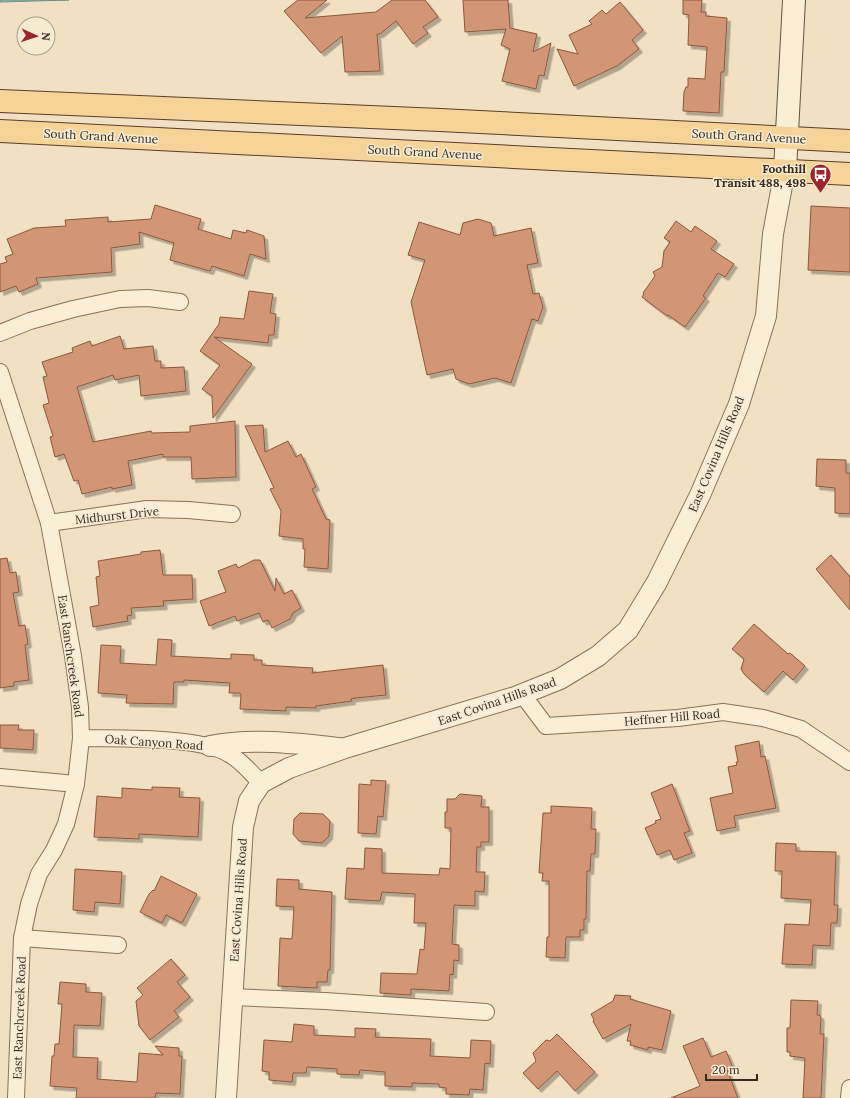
<svg xmlns="http://www.w3.org/2000/svg" width="850" height="1098" font-family="Lora,serif">
  <defs>
    <filter id="shadow"><feDropShadow dx="3.5" dy="3.5" stdDeviation="0" flood-color="#0004"/></filter>
  </defs>
  <rect width="100%" height="100%" fill="#f1e0c2"/>
  <!-- water -->
  <path fill="#a5c3b8" stroke="#6b9286" d="M 0,0 L 69,0 L 0,2 Z"/>
  <!-- building -->
  <g fill="#d19676" stroke="#8c573c" filter="url(#shadow)">
    <path d="M 298,0 L 327,0 L 305,18 L 376,12 L 392,0 L 425,0 L 438,17 L 423,27 L 428,33 L 413,44 L 396,21 L 380,34 L 377,34 L 380,71 L 345,72 L 342,36 L 321,53 L 284,11 Z"/>
    <path d="M 463,0 L 508,0 L 510,28 L 537,34 L 533,52 L 551,43 L 544,76 L 539,75 L 536,89 L 502,81 L 510,49 L 501,45 L 506,29 L 465,32 Z"/>
    <path d="M 683,0 L 702,0 L 701,12 L 706,12 L 706,16 L 727,18 L 724,72 L 721,72 L 719,113 L 683,111 L 684,92 L 686,87 L 688,87 L 688,78 L 705,79 L 707,47 L 688,45 L 689,15 L 683,14 Z"/>
    <path d="M 620,2 L 643,30 L 632,40 L 639,49 L 617,66 L 574,86 L 557,49 L 578,54 L 569,35 L 592,24 L 589,21 L 602,10 L 606,14 Z"/>
    <path d="M 155,205 L 201,219 L 198,229 L 231,239 L 233,230 L 246,233 L 247,230 L 264,236 L 266,259 L 250,254 L 244,276 L 212,266 L 210,271 L 170,260 L 174,243 L 139,232 L 140,244 L 111,248 L 112,272 L 36,278 L 38,284 L 19,292 L 16,286 L 0,292 L 0,264 L 7,262 L 5,257 L 13,254 L 7,239 L 34,228 L 66,226 L 65,220 L 108,217 L 108,222 L 151,219 Z"/>
    <path d="M 811,206 L 850,208 L 850,272 L 808,270 Z"/>
    <path d="M 478,219 L 491,223 L 494,236 L 531,228 L 538,263 L 527,265 L 533,294 L 539,293 L 543,307 L 538,321 L 532,319 L 511,383 L 495,378 L 469,384 L 456,379 L 453,369 L 427,375 L 411,302 L 425,260 L 408,255 L 419,222 L 460,235 L 463,223 Z"/>
    <path d="M 676,221 L 691,232 L 695,226 L 717,241 L 711,249 L 734,264 L 725,277 L 718,273 L 703,296 L 706,298 L 685,327 L 668,315 L 667,316 L 642,297 L 644,294 L 643,293 L 655,276 L 653,272 L 662,267 L 664,251 L 670,242 L 664,238 Z"/>
    <path d="M 249,291 L 273,294 L 270,313 L 276,314 L 274,335 L 269,335 L 268,343 L 214,337 L 252,364 L 213,418 L 212,396 L 202,389 L 220,365 L 200,351 L 219,324 L 220,317 L 244,319 Z"/>
    <path d="M 120,336 L 124,349 L 153,346 L 155,361 L 161,361 L 161,368 L 184,367 L 186,391 L 141,396 L 139,375 L 115,380 L 113,375 L 77,387 L 93,442 L 151,431 L 152,433 L 190,432 L 190,426 L 235,421 L 236,477 L 192,479 L 191,457 L 163,457 L 163,454 L 128,461 L 132,485 L 112,489 L 112,487 L 82,494 L 78,480 L 74,481 L 64,454 L 55,457 L 50,437 L 53,436 L 43,405 L 49,403 L 43,377 L 47,376 L 42,362 L 73,352 L 72,348 L 90,341 L 92,346 Z"/>
    <path d="M 263,425 L 265,452 L 288,441 L 296,457 L 301,454 L 307,467 L 316,487 L 312,489 L 326,519 L 330,520 L 328,569 L 304,567 L 305,549 L 303,549 L 303,539 L 279,536 L 281,511 L 270,489 L 274,488 L 245,426 Z"/>
    <path d="M 817,459 L 846,460 L 846,473 L 850,473 L 850,514 L 835,513 L 835,488 L 816,486 Z"/>
    <path d="M 160,550 L 163,575 L 192,575 L 193,599 L 163,601 L 164,606 L 131,608 L 132,615 L 127,616 L 128,621 L 93,627 L 90,607 L 99,605 L 96,577 L 100,576 L 98,561 L 141,554 L 141,552 Z"/>
    <path d="M 831,555 L 850,577 L 850,610 L 816,569 Z"/>
    <path d="M 7,558 L 10,573 L 16,572 L 19,592 L 13,593 L 19,626 L 25,625 L 28,644 L 25,645 L 29,680 L 14,682 L 14,686 L 0,688 L 0,559 Z"/>
    <path d="M 254,560 L 260,560 L 275,591 L 276,578 L 284,594 L 292,590 L 301,608 L 293,613 L 290,619 L 272,628 L 268,620 L 263,622 L 259,613 L 237,621 L 235,616 L 209,626 L 200,601 L 226,592 L 218,571 L 236,564 L 238,568 Z"/>
    <path d="M 754,624 L 788,654 L 790,653 L 805,666 L 793,680 L 783,671 L 764,692 L 744,674 L 741,669 L 744,659 L 732,649 Z"/>
    <path d="M 158,639 L 172,640 L 171,656 L 231,659 L 231,654 L 254,655 L 254,660 L 262,660 L 262,665 L 313,668 L 312,673 L 383,665 L 386,695 L 356,698 L 351,699 L 352,701 L 316,706 L 316,708 L 286,707 L 286,711 L 240,709 L 241,695 L 240,693 L 229,693 L 230,683 L 184,680 L 184,682 L 174,682 L 173,704 L 126,703 L 127,695 L 98,693 L 101,645 L 121,646 L 120,663 L 156,665 Z"/>
    <path d="M 0,725 L 19,725 L 18,730 L 34,730 L 33,750 L 0,748 Z"/>
    <path d="M 759,741 L 761,757 L 765,756 L 776,808 L 734,816 L 736,827 L 717,831 L 710,798 L 733,793 L 728,767 L 737,765 L 736,762 L 738,762 L 735,746 Z"/>
    <path d="M 371,780 L 386,781 L 383,817 L 378,816 L 376,834 L 358,833 L 359,784 L 371,785 Z"/>
    <path d="M 672,784 L 690,831 L 684,833 L 692,853 L 674,860 L 670,850 L 657,855 L 645,828 L 656,823 L 655,821 L 661,819 L 651,793 Z"/>
    <path d="M 152,787 L 180,788 L 179,797 L 200,798 L 198,837 L 139,834 L 139,839 L 94,837 L 97,796 L 122,798 L 122,788 L 152,790 Z"/>
    <path d="M 460,794 L 482,796 L 481,807 L 489,807 L 489,842 L 481,842 L 481,847 L 477,847 L 476,872 L 485,872 L 484,892 L 475,891 L 475,906 L 454,905 L 452,944 L 459,945 L 459,961 L 454,960 L 453,975 L 450,974 L 449,991 L 411,989 L 411,995 L 380,993 L 381,973 L 417,974 L 420,949 L 424,950 L 426,923 L 414,923 L 415,894 L 382,892 L 380,901 L 345,899 L 347,868 L 364,869 L 365,848 L 382,849 L 382,873 L 439,875 L 440,868 L 450,869 L 451,828 L 445,828 L 445,812 L 447,812 L 447,799 L 455,799 Z"/>
    <path d="M 551,806 L 592,808 L 591,829 L 596,829 L 595,854 L 591,854 L 590,871 L 587,871 L 586,919 L 584,919 L 584,930 L 580,930 L 580,937 L 566,937 L 565,958 L 546,957 L 547,937 L 549,937 L 549,881 L 542,881 L 543,873 L 539,873 L 543,813 L 551,813 Z"/>
    <path d="M 300,813 L 323,814 L 330,821 L 329,836 L 322,843 L 299,841 L 293,834 L 294,819 Z"/>
    <path d="M 776,843 L 796,844 L 796,851 L 836,852 L 834,905 L 838,905 L 837,923 L 831,923 L 830,946 L 813,945 L 812,965 L 782,964 L 785,924 L 809,925 L 811,900 L 781,898 L 782,871 L 775,871 Z"/>
    <path d="M 75,869 L 122,872 L 120,904 L 95,902 L 94,912 L 73,910 Z"/>
    <path d="M 161,876 L 197,894 L 182,923 L 166,915 L 162,923 L 140,912 L 149,894 L 153,890 L 154,891 Z"/>
    <path d="M 277,879 L 299,880 L 299,889 L 332,892 L 330,970 L 328,970 L 327,982 L 317,982 L 317,988 L 278,986 L 280,938 L 292,939 L 294,907 L 276,906 Z"/>
    <path d="M 171,959 L 185,975 L 177,982 L 190,997 L 174,1011 L 179,1017 L 150,1040 L 139,1026 L 136,1001 L 143,995 L 137,988 Z"/>
    <path d="M 60,982 L 86,984 L 86,992 L 102,993 L 100,1026 L 74,1025 L 73,1057 L 98,1058 L 97,1079 L 137,1082 L 139,1053 L 163,1055 L 155,1046 L 179,1048 L 179,1056 L 182,1056 L 180,1094 L 156,1093 L 155,1098 L 76,1098 L 77,1088 L 50,1086 L 52,1056 L 54,1056 L 55,1044 L 59,1044 L 62,1004 L 58,1004 Z"/>
    <path d="M 615,995 L 631,996 L 630,999 L 671,1011 L 662,1050 L 648,1047 L 648,1050 L 630,1045 L 631,1041 L 627,1041 L 631,1024 L 603,1039 L 593,1021 L 594,1020 L 591,1014 L 613,1001 Z"/>
    <path d="M 791,1000 L 818,1001 L 817,1015 L 820,1015 L 821,1018 L 820,1034 L 824,1034 L 821,1098 L 803,1098 L 805,1058 L 790,1056 L 790,1052 L 787,1052 L 787,1028 L 790,1028 Z"/>
    <path d="M 294,1024 L 314,1026 L 314,1035 L 355,1037 L 355,1028 L 376,1029 L 375,1037 L 431,1039 L 430,1056 L 470,1058 L 471,1040 L 491,1041 L 490,1064 L 485,1063 L 483,1090 L 470,1089 L 469,1095 L 446,1094 L 446,1088 L 439,1087 L 439,1084 L 412,1083 L 412,1087 L 385,1086 L 385,1072 L 360,1070 L 359,1075 L 337,1074 L 337,1069 L 307,1067 L 306,1073 L 293,1073 L 292,1082 L 269,1080 L 269,1072 L 262,1071 L 264,1040 L 292,1042 Z"/>
    <path d="M 557,1034 L 595,1072 L 575,1091 L 557,1071 L 538,1089 L 523,1073 L 536,1061 L 533,1053 L 546,1040 L 550,1041 Z"/>
    <path d="M 703,1038 L 711,1057 L 726,1051 L 733,1068 L 727,1070 L 738,1098 L 671,1098 L 700,1086 L 683,1046 Z"/>
  </g>
  <g fill="none" stroke-linecap="round" stroke-linejoin="round">
    <defs>
      <g id="minor">
        <path d="M 0,333 L 30,321 L 73,309 L 120,299 L 148,298 L 180,302"/>
        <path d="M 0,372 L 49,523 L 73,656 L 80,707 L 81,738 L 76,784 L 66,824 L 54,850 L 39,874 L 29,904 L 22,938 L 16,1098"/>
        <path d="M 49,523 L 147,509 L 188,510 L 232,514"/>
        <path d="M 522,694 L 546,726 L 678,718 L 723,712 L 763,718 L 801,729 L 850,762"/>
        <path d="M 81,738 C 119,739 198,736 229,754 C 242,761 251,773 261,783"/>
        <path d="M 0,777 L 76,784"/>
        <path d="M 22,938 L 118,945"/>
        <path d="M 232,997 L 325,1001 L 486,1012"/>
        <path d="M 849,1098 L 850,1088"/>
      </g>
      <g id="tertiary">
        <path d="M 210,746 C 254,738 295,743 339,748"/>
        <path d="M 226,1098 L 243,827 L 249,801 L 261,783 L 289,768 L 345,748 L 515,697 L 560,679 L 598,656 L 628,630 L 657,582 L 700,495 L 739,404 L 766,316 L 773,234 L 785,170"/>
      </g>
      <path id="secondary" d="M 785,170 L 794,0"/>
      <g id="primary">
        <path d="M 0,101 L 440,120 L 850,141"/>
        <path d="M 0,131 L 850,174"/>
      </g>
    </defs>
    <!-- minor casing -->
    <use href="#minor" stroke="#8c7058" stroke-width="18"/>
    <!-- tertiary casing -->
    <use href="#tertiary" stroke="#8c7058" stroke-width="22"/>
    <!-- secondary casing -->
    <use href="#secondary" stroke="#6d513b" stroke-width="24"/>
    <!-- primary casing -->
    <use href="#primary" stroke="#593f2c" stroke-width="24"/>
    <!-- minor -->
    <use href="#minor" stroke="#fbeed6" stroke-width="16"/>
    <!-- tertiary -->
    <use href="#tertiary" stroke="#fbeed6" stroke-width="20"/>
    <!-- secondary -->
    <use href="#secondary" stroke="#fbeed6" stroke-width="22"/>
    <!-- primary -->
    <use href="#primary" stroke="#f6d398" stroke-width="22"/>
  </g>
  <!-- icons -->
  <defs>
    <symbol id="bus-pin" viewBox="-11 -11 22 30"><path d="M0 17L-7.5 6A9.5 9.5 0 1 1 7.5 6Z" fill="#9e242c" stroke="#f7ead2"/><path d="M-5-6H5V4H4V6H2V4H-2V6H-4V4H-5ZM-3.5-4V0h7V-4ZM-3.5 1.2v1.5H-2V1.2ZM2 1.2v1.5H3.5V1.2Z" fill="#fff"/></symbol>
  </defs>
  <g fill-rule="evenodd">
    <use href="#bus-pin" x="808" y="162" width="25" height="34"/>
  </g>
  <g text-anchor="middle" dominant-baseline="central" stroke-width="3" stroke-linejoin="round" paint-order="stroke">
    <!-- street labels -->
    <g font-size="12" fill="#3a2a1d" stroke="#f7ead2">
      <text transform="translate(101 136) rotate(3)">South Grand Avenue</text>
      <text transform="translate(749 136) rotate(3)">South Grand Avenue</text>
      <text transform="translate(425 152) rotate(3)">South Grand Avenue</text>
      <text transform="translate(716 454) rotate(-67)">East Covina Hills Road</text>
      <text transform="translate(117 515) rotate(-6)">Midhurst Drive</text>
      <text transform="translate(71 656) rotate(82)">East Ranchcreek Road</text>
      <text transform="translate(497 701) rotate(-19)">East Covina Hills Road</text>
      <text transform="translate(672 717) rotate(-5)">Heffner Hill Road</text>
      <text transform="translate(154 742) rotate(4)">Oak Canyon Road</text>
      <text transform="translate(238 900) rotate(-86)">East Covina Hills Road</text>
      <text transform="translate(19 1018) rotate(-88)">East Ranchcreek Road</text>
    </g>
    <!-- poi labels -->
    <g font-size="12" font-weight="bold" fill="#3a2a1d" stroke="#f7ead2" text-anchor="end">
      <text x="806" y="168">Foothill<tspan x="806" dy="14">Transit 488, 498</tspan></text>
    </g>
  </g>
  <!-- north arrow -->
  <g transform="translate(36 36) rotate(93)"><circle r="19" fill="#f7ead2" stroke="#ab9d8a"/>
  <path d="M0-3L7 15L0 10L-7 15Z" fill="#9e242c"/>
  <text y="-6" font-size="11" font-weight="bold" text-anchor="middle" fill="#3a2a1d">N</text>
  </g>
  <!-- scale -->
  <path d="M706 1074v6h51v-6" fill="none" stroke="#3a2a1d" stroke-width="2"/>
  <text x="712" y="1074" font-size="12" fill="#3a2a1d" stroke="#f7ead2" stroke-width="3" paint-order="stroke">20 m</text>
</svg>
